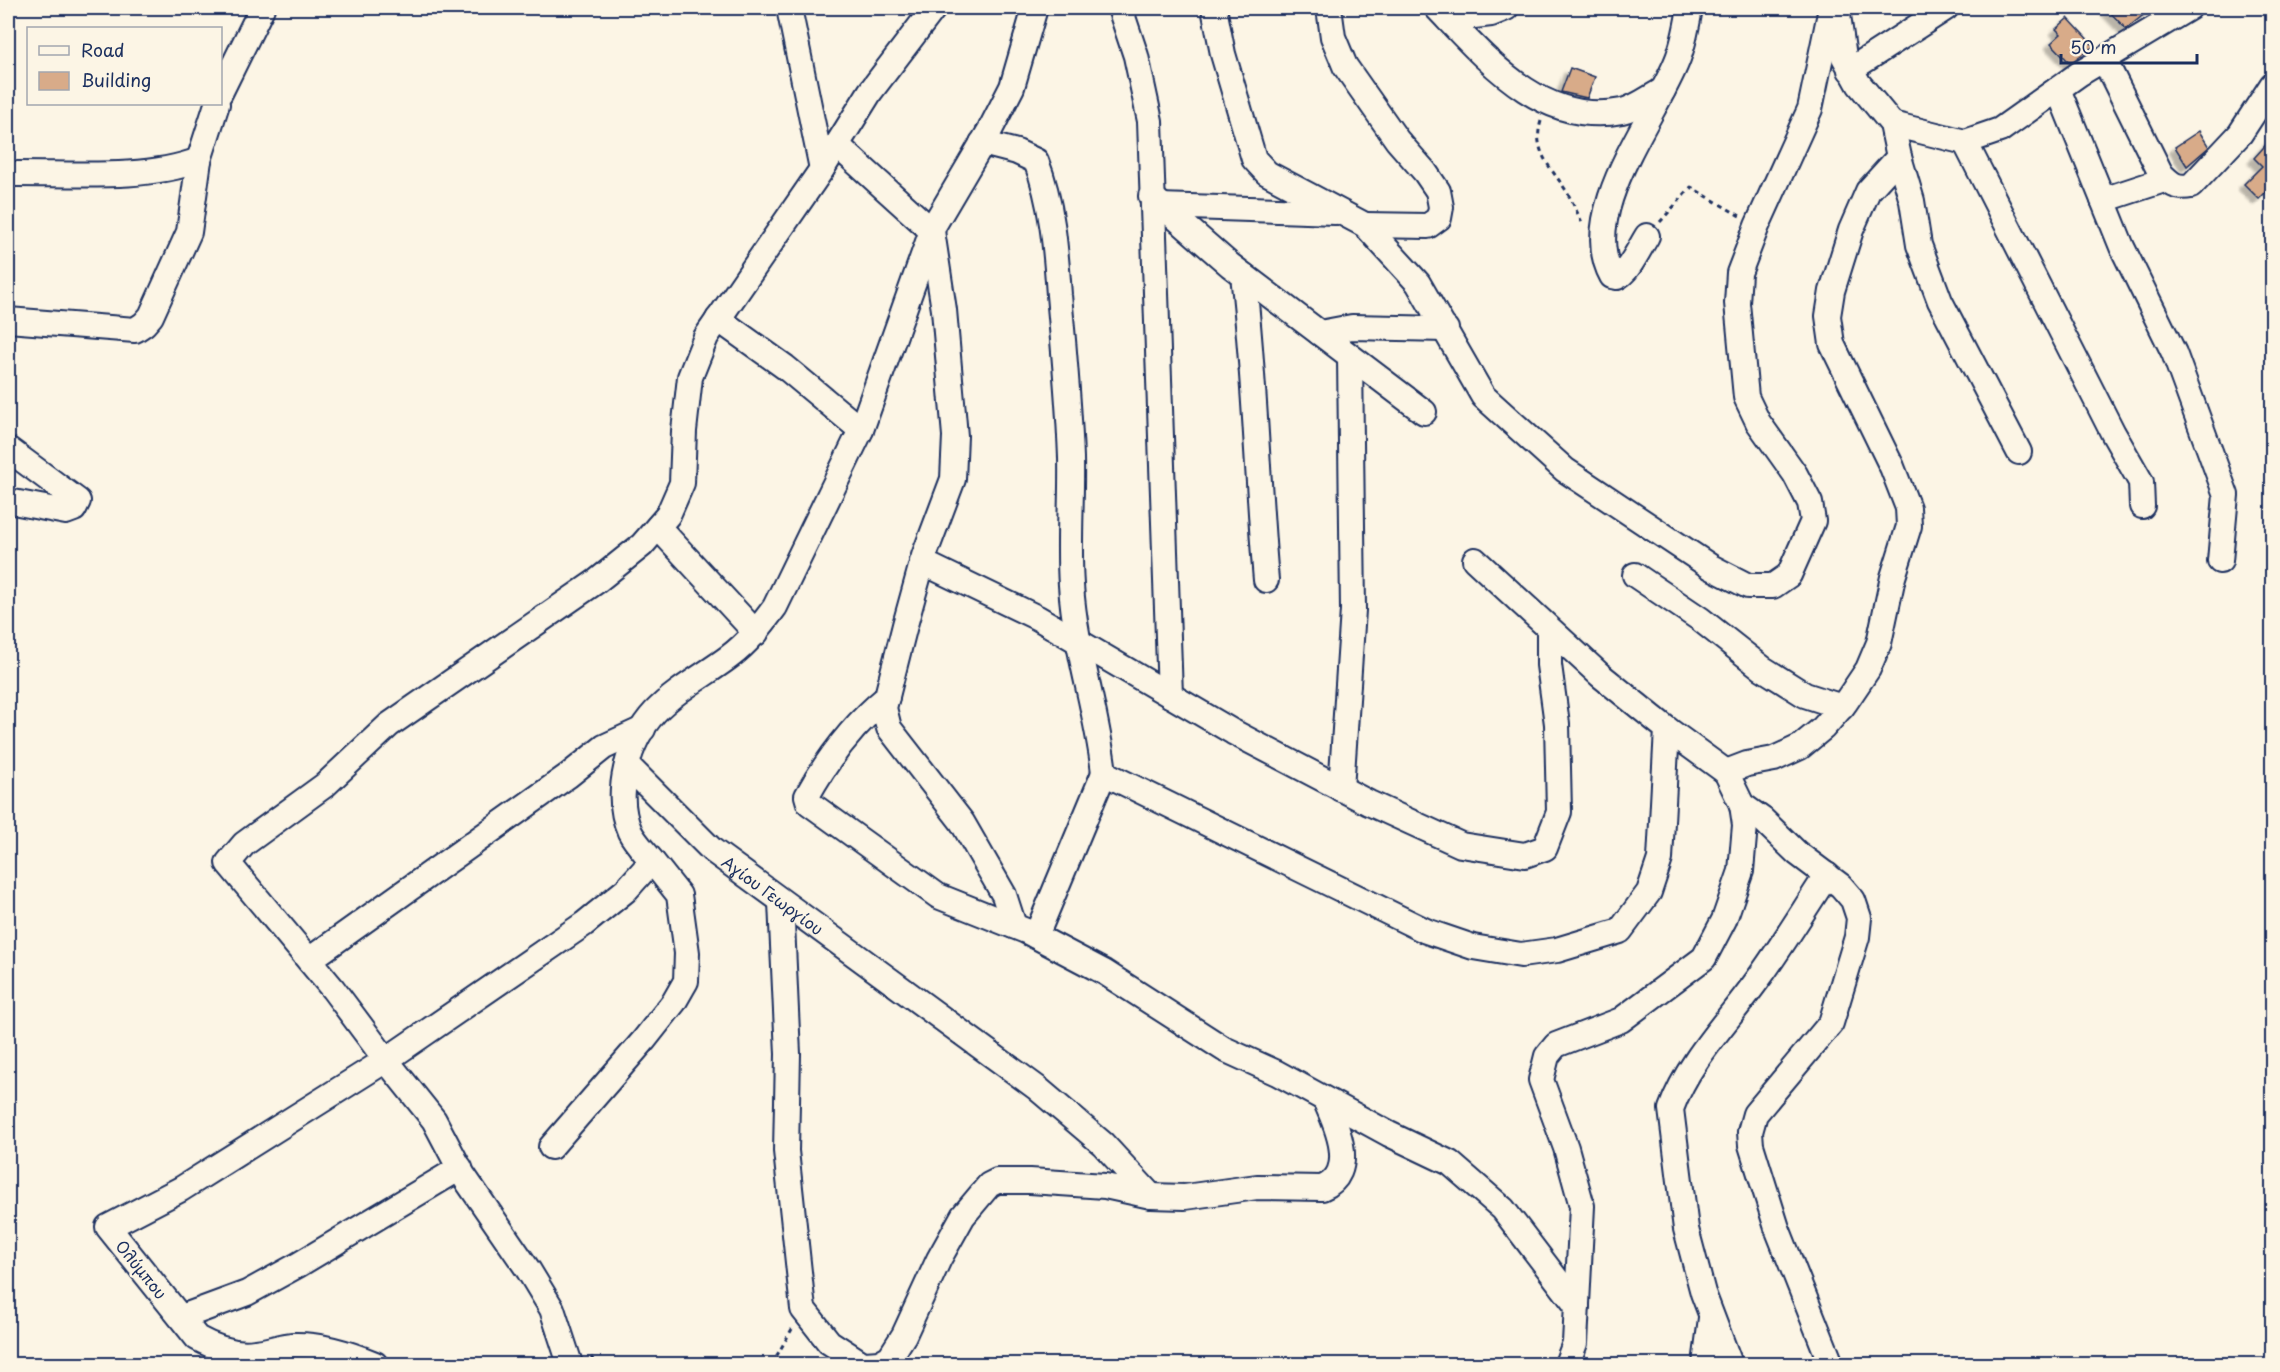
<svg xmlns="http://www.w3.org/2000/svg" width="2280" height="1372" font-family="'Playpen Sans',sans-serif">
  <defs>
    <filter id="shadow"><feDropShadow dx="-5.5" dy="5.5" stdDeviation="1.5" flood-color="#0004"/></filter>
  </defs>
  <rect width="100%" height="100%" fill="#fcf5e5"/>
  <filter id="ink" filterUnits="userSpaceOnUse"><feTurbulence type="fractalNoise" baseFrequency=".0167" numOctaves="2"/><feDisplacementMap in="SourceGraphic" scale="12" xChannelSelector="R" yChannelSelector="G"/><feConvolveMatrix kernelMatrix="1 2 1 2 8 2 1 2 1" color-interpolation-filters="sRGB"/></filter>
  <g filter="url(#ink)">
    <!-- building -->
    <g fill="#d8ab89" stroke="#1b2f5e" stroke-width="1.5" filter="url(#shadow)">
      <path d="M 2106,8 L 2152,8 L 2126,29 Z"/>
      <path d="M 2068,18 L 2094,46 L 2070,63 L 2051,43 L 2061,34 L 2056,29 Z"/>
      <path d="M 1570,68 L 1595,77 L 1587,98 L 1561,92 Z"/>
      <path d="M 2199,131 L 2209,147 L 2187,166 L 2175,147 Z"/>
      <path d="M 2272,138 L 2272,186 L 2259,199 L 2244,184 L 2262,166 L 2254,158 Z"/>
    </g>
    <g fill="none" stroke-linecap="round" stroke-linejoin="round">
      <defs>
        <g id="minor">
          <path d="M 789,8 L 822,169"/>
          <path d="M 934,8 L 870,92 L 822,169 L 706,337 L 690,377 L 684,431 L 682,483 L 668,515 L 642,545 L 597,581 L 389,725 L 325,785 L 244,844 L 228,863 L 333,989 L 386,1060 L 584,924 L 626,890 L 652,861 C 645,852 635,842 630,832 C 613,794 628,741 655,712 C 676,690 705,675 729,657 C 748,643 761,626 775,607 L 861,430 L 934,225 L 990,130 L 1012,87 L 1035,8"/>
          <path d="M 1120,8 L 1136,56 L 1150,121 L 1170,695"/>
          <path d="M 1214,8 L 1223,54 L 1254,159 L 1267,173 L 1365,225 L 1418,283 L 1483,396 L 1565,470 L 1711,567 L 1748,586 L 1773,586 L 1789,575 L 1813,521 L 1810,503 L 1795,474 L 1758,422 L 1746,397 L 1737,303 L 1739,273 L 1757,226 L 1810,109 L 1831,8"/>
          <path d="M 1329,8 L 1333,37 L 1345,66 L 1397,140 L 1425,172 L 1438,191 L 1441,207 L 1439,218 L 1428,226 L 1365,225"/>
          <path d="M 1437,8 C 1486,59 1542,127 1622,111 C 1636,108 1650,97 1663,90"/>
          <path d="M 1448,19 L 1491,14 L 1506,8"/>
          <path d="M 2104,59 L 2161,174 C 2171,184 2176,189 2191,186 L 2240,134 L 2272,85"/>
          <path d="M 1850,70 L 1946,8"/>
          <path d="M 2058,89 L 2103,200 L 2161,181"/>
          <path d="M 220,93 L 262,8"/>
          <path d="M 1892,124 L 1965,142 L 2000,130 L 2079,74 L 2189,8"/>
          <path d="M 1965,142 L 2113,433 L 2141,482 L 2142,506"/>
          <path d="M 982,143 L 1017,152 L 1036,161 C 1052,201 1056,251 1059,295 C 1064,349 1069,403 1071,458 C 1072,500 1068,543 1071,585 C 1075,649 1097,709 1104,773"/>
          <path d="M 837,145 L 932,231 L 944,310 L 955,436 L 953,479 L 924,556 L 905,625 L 884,708 L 889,728 L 962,822 L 1004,895 L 1014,926"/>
          <path d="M 1899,157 L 1912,201 L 1919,245 L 1940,301 L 2019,452"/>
          <path d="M 8,174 C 68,173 143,181 199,160"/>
          <path d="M 1151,196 L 1230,265 L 1424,412"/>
          <path d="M 2103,200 L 2122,247 L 2174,353 L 2226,495 L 2220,561"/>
          <path d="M 1160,206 L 1335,212"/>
          <path d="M 1647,236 C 1640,247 1628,273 1617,277 L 1612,276 C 1577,214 1654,119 1677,61 C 1684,44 1687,25 1690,8"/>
          <path d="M 1243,275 C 1255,376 1257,478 1266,580"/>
          <path d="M 718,319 L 785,367 L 861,430"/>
          <path d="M 8,320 L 135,330 L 144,324 L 151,316 L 189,232 L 199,160 L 217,104"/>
          <path d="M 1320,333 L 1352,327 L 1446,329"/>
          <path d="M 8,449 L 78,501 L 74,509 L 66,512 L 8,501"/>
          <path d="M 658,527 L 756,633"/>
          <path d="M 922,562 L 1038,618 L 1233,732 L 1369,803 L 1461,845 L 1525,855 L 1545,848 L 1559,812 L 1557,724 L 1549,665 L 1549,630"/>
          <path d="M 1635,575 L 1700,619 L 1762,668 L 1805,695 L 1842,707"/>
          <path d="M 887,697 C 854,724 828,758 807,796 L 809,803 L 938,896 L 1026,931 L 1104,972 L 1224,1049 L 1277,1073 L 1389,1134 L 1450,1163 L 1503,1209 L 1577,1306"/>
          <path d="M 1667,729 L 1726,772 L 1742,805 L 1763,820 L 1797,853 L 1841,886 L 1853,900 L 1859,918 L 1857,937 L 1831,1023 L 1755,1114 L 1750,1132 L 1751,1145 L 1777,1228 L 1831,1364"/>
          <path id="s1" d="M 627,765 L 712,850 L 1037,1088 L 1103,1144 L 1151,1196 L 1105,1186 L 1030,1181 L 997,1181 L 989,1185 L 963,1216 L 939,1259 L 904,1335 L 890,1357 L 879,1363 L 865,1364"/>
          <path d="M 1726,772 L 1747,764 L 1774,759 L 1800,747 L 1823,728 L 1845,703 L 1868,669 L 1879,643 L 1893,577 L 1909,526 L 1908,508 L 1892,467 L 1832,344 L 1828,316 L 1832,291 L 1851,230 L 1868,191 L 1899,157 L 1892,124 L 1859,84 L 1844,57 L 1837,8"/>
          <path d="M 1341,789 L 1353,610 L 1350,357"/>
          <path d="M 781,902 L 788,1054 L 786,1151 L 803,1309 L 829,1342 L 863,1364"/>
          <path d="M 1036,936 L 1104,773 L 1426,931 L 1473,947 L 1521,955 L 1557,950 L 1620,931 L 1649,892 L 1660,859 L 1667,729 L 1600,675 L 1475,560"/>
          <path d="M 309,960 L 569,775 L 604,747 L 643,729"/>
          <path d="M 551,1147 L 644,1040 L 674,1002 L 686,981 L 687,953 L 679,895 L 652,861"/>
          <path d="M 1151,1196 L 1185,1197 L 1257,1187 L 1322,1188 C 1358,1173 1337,1126 1325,1100"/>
          <path d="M 182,1317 L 247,1293 L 298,1265 L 460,1168"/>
          <path d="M 375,1364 C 349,1353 321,1344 293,1345 C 280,1346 268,1351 255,1352 C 234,1355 215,1348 197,1338 L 108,1227 L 181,1189 L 386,1060 L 434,1120 L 463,1175 L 529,1271 L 552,1309 L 570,1364"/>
          <path d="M 1567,1364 L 1575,1343 L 1582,1206 L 1566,1148 L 1541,1080 L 1547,1056 L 1556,1045 L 1621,1020 L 1704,958 L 1724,920 L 1741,871 L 1745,825 L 1742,805"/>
          <path d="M 1705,1364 L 1711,1318"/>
          <path d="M 1730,1364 L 1703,1293 L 1686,1229 L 1671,1109 C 1689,1059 1731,1018 1761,975 C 1784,943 1805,908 1827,875"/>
        </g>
      </defs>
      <!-- minor casing -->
      <use href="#minor" stroke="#1b2f5e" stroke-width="28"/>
      <!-- path -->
      <g stroke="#1b2f5e" stroke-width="3" stroke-dasharray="4.5 4.5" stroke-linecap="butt">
        <path d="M 1541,121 C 1532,151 1550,166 1565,189 C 1572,200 1577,213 1583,224"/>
        <path d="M 1660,222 L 1691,187 L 1740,216"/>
        <path d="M 591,1357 L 596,1364"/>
        <path d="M 772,1364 L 792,1329"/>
      </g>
      <!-- minor -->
      <use href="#minor" stroke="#fcf5e5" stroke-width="24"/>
    </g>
  </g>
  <g text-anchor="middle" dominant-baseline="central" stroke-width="5" stroke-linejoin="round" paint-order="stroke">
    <!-- street labels -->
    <g font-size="16" fill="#1b2f5e" stroke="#fcf5e5">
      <text stroke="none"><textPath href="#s1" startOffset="196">Αγίου Γεωργίου</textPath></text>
      <text transform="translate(142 1269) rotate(51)">Ολύμπου</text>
    </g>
  </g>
  <!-- margin -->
  <rect width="2280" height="1372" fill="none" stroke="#fcf5e5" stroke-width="30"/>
  <rect x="15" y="15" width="2250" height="1342" fill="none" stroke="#1b2f5e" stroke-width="2" filter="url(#ink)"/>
  <!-- legend -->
  <rect x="27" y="27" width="195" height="78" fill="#fcf5e5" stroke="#a2a6af" stroke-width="1.5"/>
  <rect x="39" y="46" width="30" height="9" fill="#fcf5e5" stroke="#a2a6af" stroke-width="1.5"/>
  <text x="81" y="57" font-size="18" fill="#1b2f5e">Road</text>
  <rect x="39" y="72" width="30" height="18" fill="#d8ab89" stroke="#a2a6af" stroke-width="1.5"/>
  <text x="81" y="87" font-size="18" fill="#1b2f5e">Building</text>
  <!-- scale -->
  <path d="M2061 54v9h136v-9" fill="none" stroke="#1b2f5e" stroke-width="3"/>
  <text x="2070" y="54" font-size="18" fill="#1b2f5e" stroke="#fcf5e5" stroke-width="4.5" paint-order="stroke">50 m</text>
</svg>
